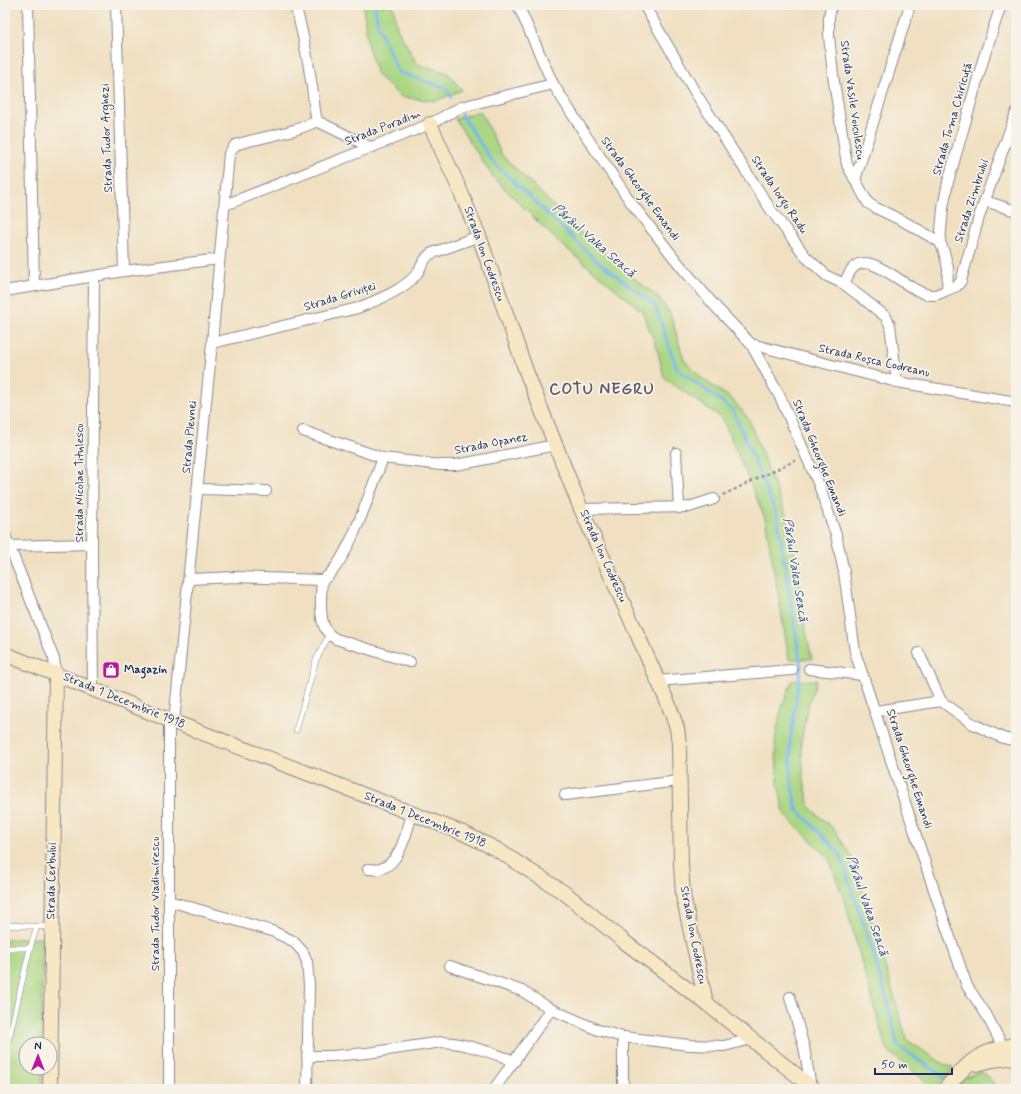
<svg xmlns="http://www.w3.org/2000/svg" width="1021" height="1094" font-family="Mynerve,sans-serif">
  <rect width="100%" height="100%" fill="#f7f3e8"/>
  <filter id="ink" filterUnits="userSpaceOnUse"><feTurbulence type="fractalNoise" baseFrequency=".025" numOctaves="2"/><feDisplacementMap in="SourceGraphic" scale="8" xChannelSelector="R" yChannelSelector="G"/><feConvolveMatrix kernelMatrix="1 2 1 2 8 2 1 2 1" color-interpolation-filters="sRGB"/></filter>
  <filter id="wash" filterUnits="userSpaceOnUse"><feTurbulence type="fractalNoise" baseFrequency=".012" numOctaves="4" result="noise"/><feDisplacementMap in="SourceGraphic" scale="16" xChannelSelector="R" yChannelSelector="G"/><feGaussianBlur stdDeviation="0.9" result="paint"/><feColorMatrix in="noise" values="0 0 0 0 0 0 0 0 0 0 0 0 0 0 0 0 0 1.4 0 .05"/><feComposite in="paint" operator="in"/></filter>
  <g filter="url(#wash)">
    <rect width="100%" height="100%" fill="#f0e0c1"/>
    <!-- green -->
    <g fill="#abd784" stroke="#638371">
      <path d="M 363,5 L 393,5 L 397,28 L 417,64 L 448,73 L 462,90 L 435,101 L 401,97 L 377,75 L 368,46 Z"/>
      <path d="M 480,111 L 502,155 L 577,229 L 627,273 L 657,296 L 670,313 L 684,360 L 704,380 L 732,399 L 748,418 L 787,517 L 798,572 L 805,627 L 812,659 L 789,659 L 765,518 L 722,418 L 664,378 L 657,348 L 642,311 L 555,239 L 493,177 L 455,119 Z"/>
      <path d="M 817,680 L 808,705 L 801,742 L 804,780 L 810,808 L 835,830 L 854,861 L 907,1040 L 945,1065 L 953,1067 C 948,1076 941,1083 932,1089 L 929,1084 L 886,1049 L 844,899 L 828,857 L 784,814 L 778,783 L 775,741 L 781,710 L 792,681 Z"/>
      <path d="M 42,938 L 42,1044 L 26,1044 L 26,1068 L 42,1068 L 42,1089 L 5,1089 L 5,939 Z"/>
      <path d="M 981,1071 L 1000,1089 L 953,1089 L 963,1078 Z"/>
    </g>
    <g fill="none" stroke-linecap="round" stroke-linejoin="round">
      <!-- stream -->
      <g stroke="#78b7ec" stroke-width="3">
        <path d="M 375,5 L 378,26 L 398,72 L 446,88 L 451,97"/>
        <path d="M 461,114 L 491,160 L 597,261 L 655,305 L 677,369 L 733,410 L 777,515 L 801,666 L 790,742 L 791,778 L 796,808 L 840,854 L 873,952 L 887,1001 L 898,1046 L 944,1077"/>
        <path d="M 959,1083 L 968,1089"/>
      </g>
    </g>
  </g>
  <g filter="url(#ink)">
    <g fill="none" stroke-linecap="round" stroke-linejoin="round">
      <defs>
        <g id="lane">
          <path d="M 296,730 L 316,660 L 329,635"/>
          <path d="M 5,925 L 51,927"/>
          <path d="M 5,948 L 30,948"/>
          <path d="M 5,1055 L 30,948 L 37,927"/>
        </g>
        <g id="street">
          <path d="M 28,5 L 34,286"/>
          <path d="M 116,5 L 124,271"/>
          <path d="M 295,5 C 303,32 308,59 312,87 C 314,98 314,109 317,121 L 370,147"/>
          <path d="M 518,5 L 553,84 L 590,142 L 632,204 L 679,264 L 714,305 L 751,344 L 780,397 L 819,485 L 836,535 L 844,572 L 855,652 L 946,926 L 967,986 L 986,1014 L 1003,1047"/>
          <path d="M 644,5 L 695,92 L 771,210 L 806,257 L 827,276 L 844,284 L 870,304 L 886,317 L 890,325 L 897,382"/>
          <path d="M 831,5 L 829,17 L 829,36 L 833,75 L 847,165 L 868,203 L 876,208 L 903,221 L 940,242 L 944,252 L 948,268 L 947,290 C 943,292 938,295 933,295 C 910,296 872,248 853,268 C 849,272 847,278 844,284"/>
          <path d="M 855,180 L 910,5"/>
          <path d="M 985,201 L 1016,211"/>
          <path d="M 225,205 L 430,124 L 461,107 L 553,84"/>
          <path d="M 940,242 L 943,208 L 948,182 L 984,57 L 1001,5"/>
          <path d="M 947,290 L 957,286 L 961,281 L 979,217 L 1016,113"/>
          <path d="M 5,291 L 124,271 L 219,259"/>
          <path d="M 212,343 L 358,308 C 379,299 400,292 416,275 C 421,268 423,260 430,254 L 479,236"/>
          <path d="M 751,344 L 897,382 L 1016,402"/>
          <path d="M 303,431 L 383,458 L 441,465 L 455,465 L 472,462 L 555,445"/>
          <path d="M 676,453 L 679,508"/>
          <path d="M 198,489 L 266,491"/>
          <path d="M 581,509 L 689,507 L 714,499"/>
          <path d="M 5,535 L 54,659 L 56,673"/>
          <path d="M 9,546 L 92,544"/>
          <path d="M 189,579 L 236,577 L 322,580 C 347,567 372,486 383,458"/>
          <path d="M 322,580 C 321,593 319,617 325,628 C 327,633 331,636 336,639 L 410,662"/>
          <path d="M 919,653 L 941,701"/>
          <path d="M 809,669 L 863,675"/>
          <path d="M 657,681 L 792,670"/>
          <path d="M 93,689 L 92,544 L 94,277"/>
          <path d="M 876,711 L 941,701 L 973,724 L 1003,738 L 1016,741"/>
          <path d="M 174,722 L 212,343 L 229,154 L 235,145 C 263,136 291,134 317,121"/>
          <path d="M 565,795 L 679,781"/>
          <path d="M 368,869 C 372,869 376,870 380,869 C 400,864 407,831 412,814"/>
          <path d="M 169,901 L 272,931 L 293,941 L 303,952 L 307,962 L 309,985 L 307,1089"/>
          <path d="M 450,966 L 522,991 L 551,1009 L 598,1030 L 623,1037 L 689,1045 L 724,1046 L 751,1039"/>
          <path d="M 790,997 L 804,1047 L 811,1087"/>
          <path d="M 307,1056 L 331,1056 L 367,1053 L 442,1042 C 467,1043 491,1053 515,1061"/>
          <path d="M 169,1089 L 169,720"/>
          <path d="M 494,1089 L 551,1009"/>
          <path d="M 623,1089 L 623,1037"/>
        </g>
        <g id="secondary">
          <path d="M 430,124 L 459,188 L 479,236 L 526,371 L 581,509 L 668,703 L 677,728 L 679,744 L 681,865 L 683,895 L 706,1003"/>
          <path d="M 5,654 L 174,722 L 463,833 L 496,849 L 566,894 L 626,943 L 706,1003 L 814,1089"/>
          <path d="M 977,1064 L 992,1060 L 1016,1057"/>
          <path d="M 50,1089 L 56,673"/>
          <path d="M 945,1089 C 969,1062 978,1050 1016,1045"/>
        </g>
      </defs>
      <!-- lane casing -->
      <use href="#lane" stroke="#868890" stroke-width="6"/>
      <!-- street casing -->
      <use href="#street" stroke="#868890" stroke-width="12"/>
      <!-- secondary casing -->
      <use href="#secondary" stroke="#868890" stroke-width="16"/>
      <!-- path -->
      <path stroke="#868890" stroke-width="2" stroke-dasharray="3 3" stroke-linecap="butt" d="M 723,495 L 798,459"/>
      <!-- lane -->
      <use href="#lane" stroke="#fff" stroke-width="5"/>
      <!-- street -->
      <use href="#street" stroke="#fff" stroke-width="10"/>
      <!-- secondary -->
      <use href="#secondary" stroke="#f8e7c3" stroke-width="14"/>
    </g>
  </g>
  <!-- icons -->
  <defs>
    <symbol id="shop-square" viewBox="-11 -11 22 22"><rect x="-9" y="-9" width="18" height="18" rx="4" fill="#b5179e" stroke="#f7f3e8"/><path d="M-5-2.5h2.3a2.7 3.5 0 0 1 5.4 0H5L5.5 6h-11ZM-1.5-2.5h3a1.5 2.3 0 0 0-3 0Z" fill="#fff"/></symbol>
  </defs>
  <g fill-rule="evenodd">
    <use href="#shop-square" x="101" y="660" width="20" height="20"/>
  </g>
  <g text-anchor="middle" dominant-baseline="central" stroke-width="3.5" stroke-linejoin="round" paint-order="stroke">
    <!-- street labels -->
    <g font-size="12" fill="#1b2f5e" stroke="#f7f3e8">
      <text transform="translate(852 100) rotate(82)">Strada Vasile Voiculescu</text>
      <text transform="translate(953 119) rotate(-74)">Strada Toma Chiricuță</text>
      <text transform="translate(383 128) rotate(-21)">Strada Poradim</text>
      <text transform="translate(107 138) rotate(-92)">Strada Tudor Arghezi</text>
      <text transform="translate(640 189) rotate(54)">Strada Gheorghe Emandi</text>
      <text transform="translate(779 195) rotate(56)">Strada Iorgu Radu</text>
      <text transform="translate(972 201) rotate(-72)">Strada Zimbrului</text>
      <text transform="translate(484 254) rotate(70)">Strada Ion Codrescu</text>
      <text transform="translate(340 297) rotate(-17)">Strada Griviței</text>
      <text transform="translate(874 361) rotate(13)">Strada Roșca Codreanu</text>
      <text transform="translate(190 437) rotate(-85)">Strada Plevnei</text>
      <text transform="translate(491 444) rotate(-11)">Strada Opanez</text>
      <text transform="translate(819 458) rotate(68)">Strada Gheorghe Emandi</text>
      <text transform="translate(80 483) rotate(-90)">Strada Nicolae Titulescu</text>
      <text transform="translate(603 556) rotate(66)">Strada Ion Codrescu</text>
      <text transform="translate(124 701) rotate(22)">Strada 1 Decembrie 1918</text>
      <text transform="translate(909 769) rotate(72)">Strada Gheorghe Emandi</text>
      <text transform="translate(425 820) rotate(22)">Strada 1 Decembrie 1918</text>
      <text transform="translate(52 881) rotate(-89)">Strada Cerbului</text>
      <text transform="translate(156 904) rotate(-90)">Strada Tudor Vladimirescu</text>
      <text transform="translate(693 935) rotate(79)">Strada Ion Codrescu</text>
    </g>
    <!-- poi labels -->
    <g font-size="12" font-weight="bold" fill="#1b2f5e" stroke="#f7f3e8" text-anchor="start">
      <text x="124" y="670">Magazin</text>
    </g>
    <!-- water labels -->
    <g font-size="13" font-style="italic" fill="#325182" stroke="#f7f3e8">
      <text transform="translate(594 241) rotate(41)">Pârâul Valea Seacă</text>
      <text transform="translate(795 570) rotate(81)">Pârâul Valea Seacă</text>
      <text transform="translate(867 906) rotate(71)">Pârâul Valea Seacă</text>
    </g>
    <!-- district labels -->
    <g font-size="16" font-weight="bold" letter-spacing="1" fill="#5c596a" stroke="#f7f3e8">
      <text x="602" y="389">COTU NEGRU</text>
    </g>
  </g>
  <!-- margin -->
  <rect width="1021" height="1094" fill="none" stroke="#f7f3e8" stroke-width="20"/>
  <!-- north arrow -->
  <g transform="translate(38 1056)"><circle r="19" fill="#f7f3e8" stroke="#9fa5b1"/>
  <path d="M0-3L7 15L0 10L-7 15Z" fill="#b5179e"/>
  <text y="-6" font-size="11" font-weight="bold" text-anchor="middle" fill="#1b2f5e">N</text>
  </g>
  <!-- scale -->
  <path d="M875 1068v6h77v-6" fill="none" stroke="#1b2f5e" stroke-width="2"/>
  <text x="881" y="1068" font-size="12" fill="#1b2f5e" stroke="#f7f3e8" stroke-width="3" paint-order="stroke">50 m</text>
</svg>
